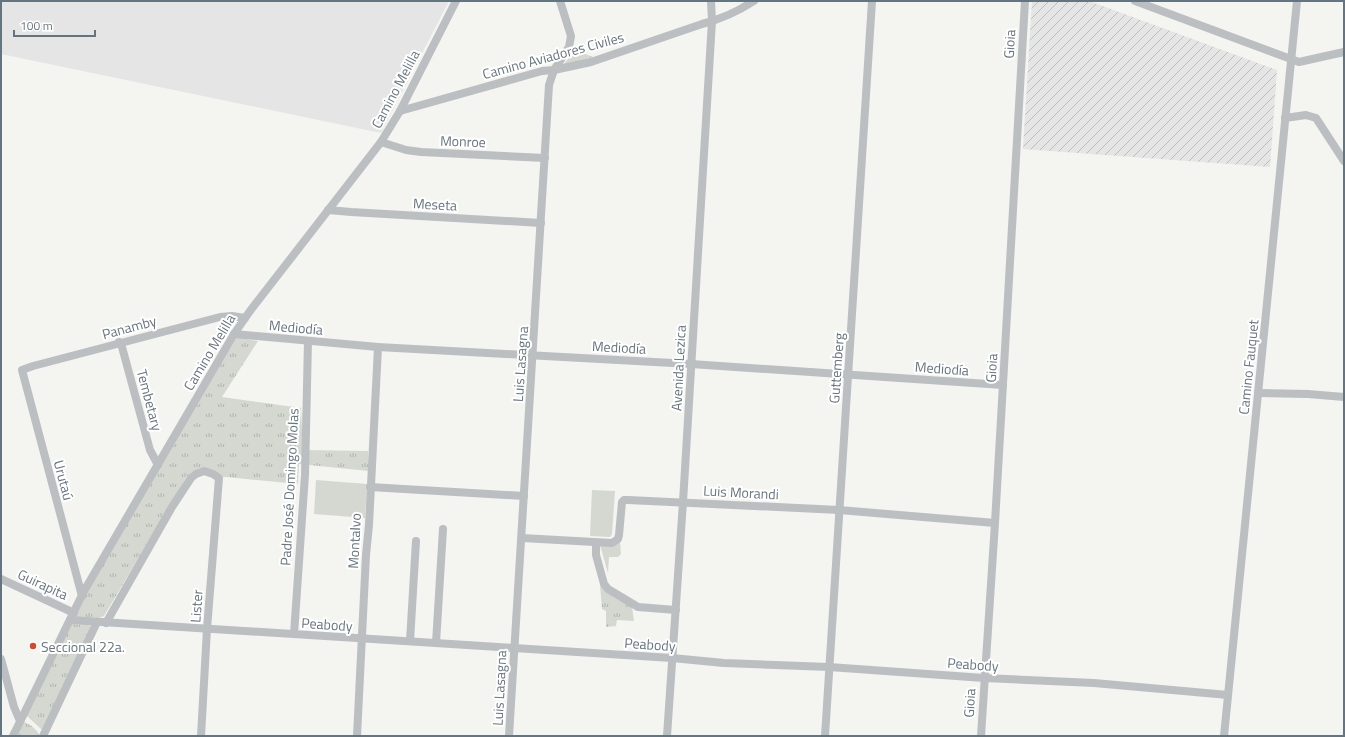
<svg xmlns="http://www.w3.org/2000/svg" width="1345" height="737" font-family="'Titillium Web',sans-serif">
  <defs>
    <pattern id="industrial-furrows" width="10" height="10" patternUnits="userSpaceOnUse"><rect width="10" height="10" fill="#e4e5e4"/><path d="M-1 1l2-2M0 10L10 0M9 11l2-2" fill="none" stroke="#bcbebe"/></pattern>
    <pattern id="grass-tufts" width="24" height="20" patternUnits="userSpaceOnUse"><rect width="24" height="20" fill="#d4d8d0"/><path d="M3 7l-1-3M5 7V3M7 7l1-3M15 17l-1-3M17 17v-4M19 17l1-3" fill="none" stroke="#b0b4ae"/></pattern>
  </defs>
  <rect width="100%" height="100%" fill="#f4f4f0"/>
  <!-- built -->
  <path fill="#e4e5e4" d="M 1,1 L 449,1 L 381,133 L 1,54 Z"/>
  <!-- industrial -->
  <path fill="url(#industrial-furrows)" d="M 1032,1 L 1089,1 L 1277,70 L 1270,167 L 1023,149 Z"/>
  <!-- grass -->
  <g fill="url(#grass-tufts)">
    <path d="M 575,51 L 578,51 L 593,57 L 591,58 L 563,65 Z"/>
    <path d="M 236,338 L 241,338 L 258,341 L 222,397 L 301,408 L 303,450 L 368,451 L 369,471 L 299,464 L 298,484 L 226,477 L 220,477 L 196,470 L 187,476 L 104,616 L 99,618 L 76,617 L 75,612 Z"/>
    <path d="M 600,585 L 632,607 L 634,621 L 617,620 L 616,626 L 606,627 L 606,611 L 602,609 Z"/>
    <path d="M 72,624 L 89,625 L 91,627 L 42,729 L 41,729 L 26,715 Z"/>
    <path d="M 24,722 C 29,723 39,731 39,736 L 16,736 Z"/>
  </g>
  <!-- park -->
  <g fill="#d4d8d0">
    <path d="M 316,480 L 367,484 L 365,518 L 314,514 Z"/>
    <path d="M 592,490 L 615,491 L 612,534 L 610,537 L 590,536 Z"/>
    <path d="M 620,542 L 621,554 L 618,557 L 609,557 L 608,573 L 600,545 Z"/>
  </g>
  <g fill="none" stroke-linecap="round" stroke-linejoin="round">
    <!-- minor -->
    <g stroke="#bbbfc2" stroke-width="8">
      <path d="M 1135,1 L 1299,62 L 1344,52"/>
      <path d="M 400,111 L 542,71 L 554,70 L 591,62 L 702,24 C 722,19 737,12 754,1"/>
      <path d="M 1285,118 L 1306,115 L 1316,118 L 1344,161"/>
      <path d="M 381,142 L 406,150 L 421,152 L 545,158"/>
      <path d="M 328,210 L 351,212 L 541,223"/>
      <path d="M 234,334 L 378,347 L 691,364 L 1003,385"/>
      <path d="M 119,342 L 122,347 L 150,450 L 158,465"/>
      <path d="M 1258,393 L 1308,394 L 1344,397"/>
      <path d="M 370,487 L 524,496"/>
      <path d="M 522,538 L 612,543 L 618,539 L 619,535 L 622,502 L 624,500 L 628,500 L 839,510 L 995,523"/>
      <path d="M 596,543 L 596,555 L 604,584 L 608,589 L 638,607 L 676,610"/>
      <path d="M 1,579 L 74,613"/>
      <path d="M 82,596 L 22,370 L 33,366 L 220,317 L 232,316 L 245,318"/>
      <path d="M 70,620 L 514,648 L 672,658 L 724,663 L 829,667 L 984,678 L 1094,683 L 1228,695"/>
      <path d="M 106,623 L 172,507 L 191,478 L 196,474 L 204,471 L 213,474 L 219,478 L 207,629 L 201,736"/>
      <path d="M 294,634 L 305,475 L 308,341"/>
      <path d="M 410,641 L 416,541"/>
      <path d="M 436,643 L 443,529"/>
      <path d="M 1,659 L 14,707 L 20,721"/>
      <path d="M 13,736 L 84,591 L 234,334 L 250,311 L 381,142 L 400,111 L 456,1"/>
      <path d="M 43,736 L 97,622"/>
      <path d="M 357,736 L 366,555 L 369,525 L 378,347"/>
      <path d="M 509,736 L 549,85 L 554,70 L 569,47 L 571,36 L 560,1"/>
      <path d="M 667,736 L 683,502 L 712,21 L 711,1"/>
      <path d="M 825,736 L 872,1"/>
      <path d="M 981,736 L 995,523 L 1025,1"/>
      <path d="M 1224,736 L 1297,1"/>
    </g>
  </g>
  <!-- markers -->
  <circle fill="#d54a2f" stroke="#fff" stroke-width="1.5" cx="33" cy="646" r="4"/>
  <g text-anchor="middle" dominant-baseline="central" stroke-width="4" stroke-linejoin="round" paint-order="stroke">
    <!-- street labels -->
    <g font-size="14" fill="#65757f" stroke="#fff">
      <text transform="translate(1009 44) rotate(-87)">Gioia</text>
      <text transform="translate(553 55) rotate(-15)">Camino Aviadores Civiles</text>
      <text transform="translate(395 89) rotate(-62)">Camino Melilla</text>
      <text transform="translate(463 141) rotate(2)">Monroe</text>
      <text transform="translate(435 204) rotate(3)">Meseta</text>
      <text transform="translate(129 327) rotate(-15)">Panamby</text>
      <text transform="translate(296 327) rotate(5)">Mediodía</text>
      <text transform="translate(619 347) rotate(3)">Mediodía</text>
      <text transform="translate(209 352) rotate(-59)">Camino Melilla</text>
      <text transform="translate(520 364) rotate(-86)">Luis Lasagna</text>
      <text transform="translate(1248 367) rotate(-84)">Camino Fauquet</text>
      <text transform="translate(678 368) rotate(-87)">Avenida Lezica</text>
      <text transform="translate(836 368) rotate(-86)">Guttemberg</text>
      <text transform="translate(942 368) rotate(4)">Mediodía</text>
      <text transform="translate(991 368) rotate(-87)">Gioia</text>
      <text transform="translate(150 400) rotate(75)">Tembetary</text>
      <text transform="translate(64 480) rotate(75)">Urutaú</text>
      <text transform="translate(289 487) rotate(-87)">Padre José Domingo Molas</text>
      <text transform="translate(741 492) rotate(3)">Luis Morandi</text>
      <text transform="translate(354 541) rotate(-87)">Montalvo</text>
      <text transform="translate(43 584) rotate(25)">Guirapita</text>
      <text transform="translate(196 606) rotate(-86)">Lister</text>
      <text transform="translate(327 624) rotate(4)">Peabody</text>
      <text transform="translate(650 644) rotate(4)">Peabody</text>
      <text transform="translate(973 664) rotate(4)">Peabody</text>
      <text transform="translate(499 688) rotate(-87)">Luis Lasagna</text>
      <text transform="translate(969 703) rotate(-87)">Gioia</text>
    </g>
    <!-- poi labels -->
    <g font-size="14" fill="#65757f" stroke="#fff" text-anchor="start">
      <text x="41" y="646">Seccional 22a.</text>
    </g>
  </g>
  <!-- border -->
  <rect width="1345" height="737" fill="none" stroke="#65757f" stroke-width="4"/>
  <!-- scale -->
  <path d="M14 30v6h81v-6" fill="none" stroke="#65757f" stroke-width="2"/>
  <text x="20" y="30" font-size="12" fill="#65757f" stroke="#ffffff" stroke-width="3" paint-order="stroke">100 m</text>
</svg>
